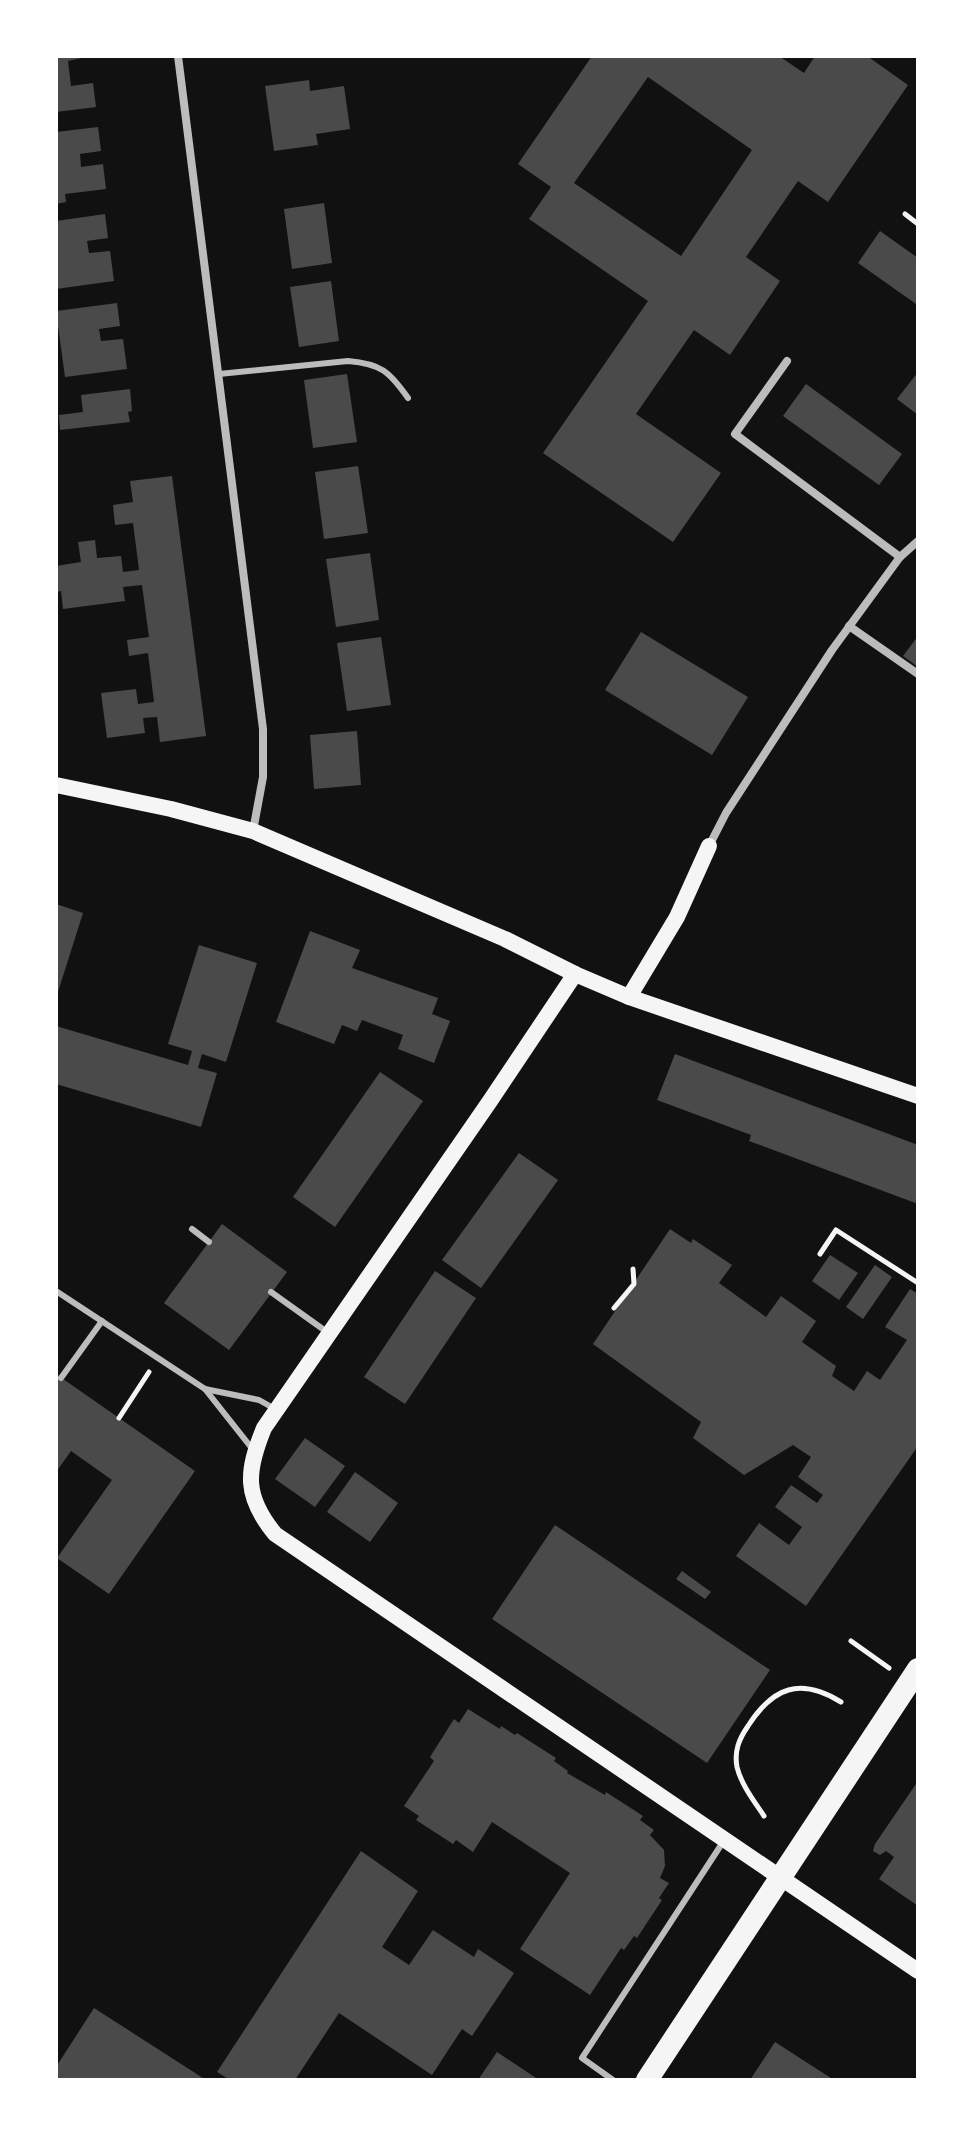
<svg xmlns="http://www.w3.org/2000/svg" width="974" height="2136" font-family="Figtree,sans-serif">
  <rect width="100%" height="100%" fill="#111"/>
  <!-- building -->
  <g fill="#4a4a4a" fill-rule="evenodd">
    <path d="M 56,56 L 90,56 L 68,61 L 71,86 L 93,83 L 96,107 L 56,112 Z"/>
    <path d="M 592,56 L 779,56 L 804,73 L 815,56 L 867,56 L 908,85 L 828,202 L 798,181 L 746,257 L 780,281 L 730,355 L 694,330 L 636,414 L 721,473 L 673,542 L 543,453 L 648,301 L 529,219 L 551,187 L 518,164 ZM 648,77 L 752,150 L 681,256 L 574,183 Z"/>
    <path d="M 309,80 L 310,91 L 344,86 L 350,129 L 316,134 L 318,145 L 274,151 L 265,86 Z"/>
    <path d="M 98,127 L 101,151 L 80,154 L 81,167 L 103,164 L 106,189 L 65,194 L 66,202 L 56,204 L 56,132 Z"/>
    <path d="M 324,203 L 332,263 L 292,269 L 284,209 Z"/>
    <path d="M 105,214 L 108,238 L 87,241 L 89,253 L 110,251 L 114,281 L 56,289 L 56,221 Z"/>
    <path d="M 880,231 L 918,258 L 918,301 L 916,304 L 858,263 Z"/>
    <path d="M 331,281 L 339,341 L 299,347 L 290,287 Z"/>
    <path d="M 117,303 L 120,326 L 99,329 L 101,341 L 123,339 L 127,369 L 65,377 L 56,311 Z"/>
    <path d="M 918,372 L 918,415 L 897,399 Z"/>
    <path d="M 347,374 L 357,442 L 313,448 L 304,380 Z"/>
    <path d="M 806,384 L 902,454 L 879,485 L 783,416 Z"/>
    <path d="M 130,389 L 132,411 L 128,412 L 130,422 L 60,430 L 59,415 L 83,412 L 81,395 Z"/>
    <path d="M 358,466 L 368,533 L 324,539 L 315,472 Z"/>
    <path d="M 172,476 L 206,736 L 160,742 L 157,717 L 143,718 L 145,733 L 107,738 L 101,693 L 136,689 L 138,704 L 154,702 L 148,653 L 129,656 L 127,640 L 149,637 L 142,585 L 123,587 L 125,601 L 63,609 L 61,591 L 56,592 L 56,566 L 81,562 L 78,542 L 95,540 L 97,558 L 121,556 L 123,572 L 139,570 L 133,523 L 115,525 L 113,505 L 133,502 L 130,481 Z"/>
    <path d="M 370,553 L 379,620 L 336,627 L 326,559 Z"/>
    <path d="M 641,632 L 748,697 L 712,755 L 605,690 Z"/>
    <path d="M 918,636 L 918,667 L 903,656 Z"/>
    <path d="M 381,637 L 391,705 L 347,711 L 337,643 Z"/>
    <path d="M 357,731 L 361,785 L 314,789 L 310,735 Z"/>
    <path d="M 56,904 L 83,913 L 57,995 L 56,995 Z"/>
    <path d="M 310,931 L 360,950 L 352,968 L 438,998 L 432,1014 L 450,1021 L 434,1063 L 398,1049 L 403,1035 L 362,1020 L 357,1031 L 342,1025 L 334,1044 L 276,1022 Z"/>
    <path d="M 199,945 L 257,963 L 226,1062 L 202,1054 L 198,1068 L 217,1073 L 201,1127 L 56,1084 L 56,1026 L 188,1065 L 192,1051 L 168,1044 Z"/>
    <path d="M 675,1054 L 918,1145 L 918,1204 L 749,1141 L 751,1135 L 657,1100 Z"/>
    <path d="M 380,1072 L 423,1101 L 335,1227 L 293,1197 Z"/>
    <path d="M 519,1153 L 558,1180 L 481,1288 L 442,1260 Z"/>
    <path d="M 222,1224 L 287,1272 L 229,1350 L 164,1303 Z"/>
    <path d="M 670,1229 L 691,1243 L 693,1239 L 732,1265 L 719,1283 L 766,1317 L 781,1296 L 816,1321 L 802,1342 L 836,1366 L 832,1376 L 854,1391 L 867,1371 L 880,1380 L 907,1340 L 885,1327 L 910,1289 L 918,1294 L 918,1446 L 806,1606 L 736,1556 L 759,1523 L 789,1545 L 802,1527 L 775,1507 L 791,1485 L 817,1503 L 823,1495 L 798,1477 L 811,1457 L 793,1445 L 744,1475 L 693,1438 L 701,1422 L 593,1344 Z"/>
    <path d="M 830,1255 L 858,1273 L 839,1300 L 812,1281 Z"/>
    <path d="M 875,1265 L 892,1277 L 863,1319 L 846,1307 Z"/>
    <path d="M 435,1271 L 476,1298 L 405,1404 L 364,1377 Z"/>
    <path d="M 56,1374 L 195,1471 L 109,1594 L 57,1558 L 112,1480 L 71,1451 L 56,1472 Z"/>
    <path d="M 305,1438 L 345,1466 L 315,1507 L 275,1479 Z"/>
    <path d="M 355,1472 L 398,1503 L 370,1542 L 327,1512 Z"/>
    <path d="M 555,1525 L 770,1670 L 707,1763 L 492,1619 Z"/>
    <path d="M 682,1571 L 711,1592 L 705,1599 L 676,1579 Z"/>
    <path d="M 468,1709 L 500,1729 L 501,1726 L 515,1735 L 517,1733 L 556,1758 L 554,1761 L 568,1771 L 567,1773 L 605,1795 L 606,1792 L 643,1816 L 640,1820 L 654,1830 L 650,1835 L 664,1850 L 665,1866 L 660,1878 L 669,1883 L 659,1898 L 662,1900 L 637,1938 L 634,1936 L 624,1950 L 621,1948 L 590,1995 L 520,1949 L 570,1873 L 492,1822 L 473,1852 L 456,1840 L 453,1844 L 416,1820 L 419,1816 L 404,1806 L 434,1761 L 430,1757 L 454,1719 L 459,1723 Z"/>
    <path d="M 918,1781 L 918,1906 L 879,1879 L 894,1857 L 886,1851 L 880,1855 L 873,1851 L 875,1844 Z"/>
    <path d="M 361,1851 L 418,1891 L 382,1947 L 409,1965 L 433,1930 L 474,1957 L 478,1949 L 514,1973 L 472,2036 L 462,2029 L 432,2075 L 339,2013 L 295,2080 L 230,2080 L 217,2072 Z"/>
    <path d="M 94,2008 L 206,2080 L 56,2080 L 56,2067 Z"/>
    <path d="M 775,2042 L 834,2080 L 750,2080 Z"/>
    <path d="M 497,2052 L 539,2080 L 478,2080 Z"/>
  </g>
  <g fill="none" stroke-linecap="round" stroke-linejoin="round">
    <!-- path -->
    <g stroke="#f5f5f5" stroke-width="5">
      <path d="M 905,214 L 918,224"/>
      <path d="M 820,1254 L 836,1230 L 918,1283"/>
      <path d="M 614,1308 L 634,1284 L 633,1269"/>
      <path d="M 119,1418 L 149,1372"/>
      <path d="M 851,1641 L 889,1668"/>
      <path d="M 764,1816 C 754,1801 741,1784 737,1767 C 734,1751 739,1739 748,1726 C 773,1687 800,1677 841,1702"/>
    </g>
    <!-- service -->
    <g stroke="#bcbcbc" stroke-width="6">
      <path d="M 219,374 L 348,361 C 381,364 389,371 408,398"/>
      <path d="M 192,1229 L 209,1242"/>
      <path d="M 56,1291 L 205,1389 L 259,1400 L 275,1409"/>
      <path d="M 271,1292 L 327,1332"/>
      <path d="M 61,1378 L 102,1321"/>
      <path d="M 205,1389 L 254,1451"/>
      <path d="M 613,2080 L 582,2058 L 723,1842"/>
    </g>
    <!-- minor -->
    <g stroke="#bcbcbc" stroke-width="8">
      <path d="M 178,56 L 263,729 L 263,777 L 253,831"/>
      <path d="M 787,361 L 735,434 L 900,557"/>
      <path d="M 849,626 L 918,674"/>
      <path d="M 709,846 L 726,813 L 832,650 L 900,557 L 918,541"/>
    </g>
    <!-- secondary -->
    <g stroke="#f5f5f5" stroke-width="16">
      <path d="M 56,785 L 171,809 L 253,831 L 505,939 L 575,974 L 629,997 L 918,1096"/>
      <path d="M 575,974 L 490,1101 L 264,1428 C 246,1472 244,1496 275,1534 L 918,1971"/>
      <path d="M 629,997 L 677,917 L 709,846"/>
    </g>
    <!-- trunk -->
    <path stroke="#f5f5f5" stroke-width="22" d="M 647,2080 L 918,1669"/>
  </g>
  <!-- border -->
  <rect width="974" height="2136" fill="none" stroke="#ffffff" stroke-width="116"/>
</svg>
